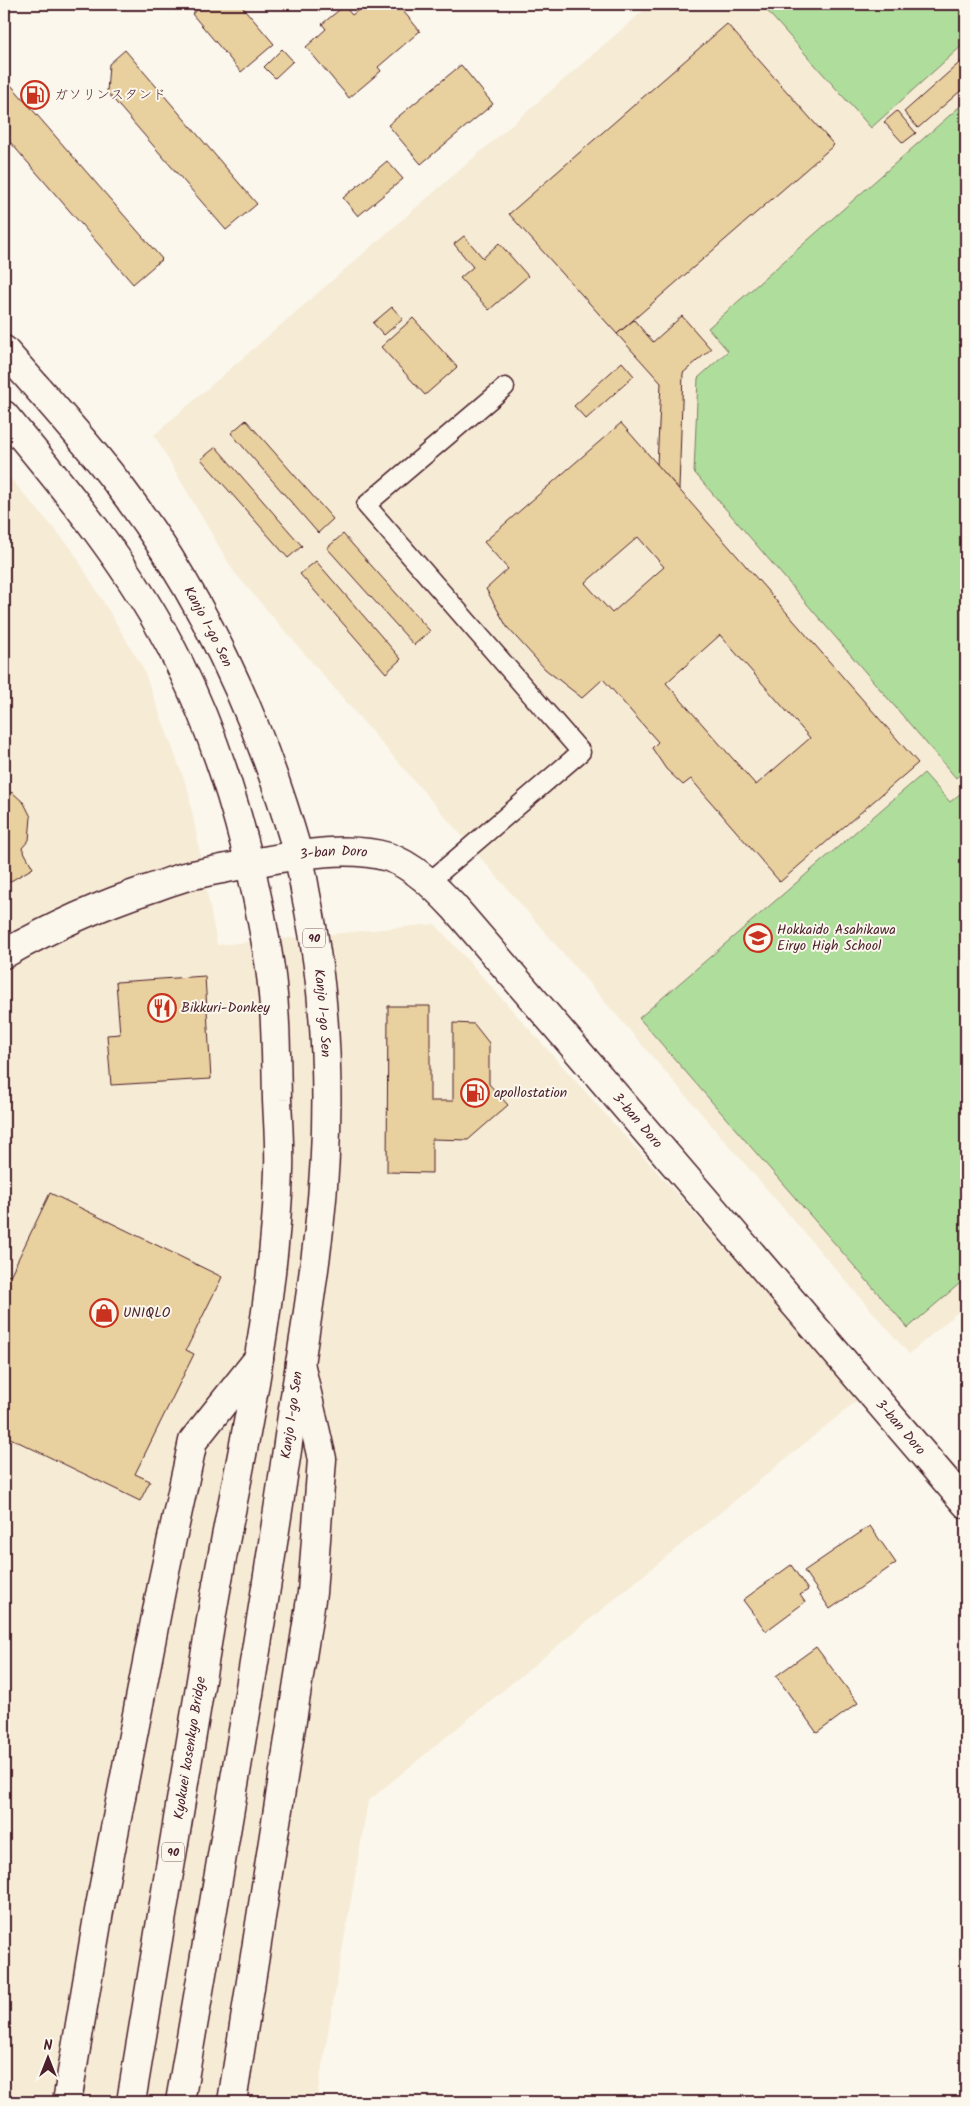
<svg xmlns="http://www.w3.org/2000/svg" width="970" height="2106" font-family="Kalam,'Klee One',sans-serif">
  <rect width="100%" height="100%" fill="#fbf7ec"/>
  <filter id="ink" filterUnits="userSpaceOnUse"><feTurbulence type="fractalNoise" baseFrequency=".02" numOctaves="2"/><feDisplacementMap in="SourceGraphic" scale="10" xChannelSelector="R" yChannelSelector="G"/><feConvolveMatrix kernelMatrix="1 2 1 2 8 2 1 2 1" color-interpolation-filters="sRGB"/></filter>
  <g filter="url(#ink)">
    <!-- built -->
    <g fill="#f6ebd5">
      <path d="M 651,4 L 966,4 L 966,1305 L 909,1354 L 234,572 L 154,435 Z"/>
      <path d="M 4,471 L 71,548 L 143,668 L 188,790 L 217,945 L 435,924 L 860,1398 L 368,1801 L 316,2102 L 4,2102 Z"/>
    </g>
    <!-- green -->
    <g fill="#afdd9c" stroke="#7c7e64">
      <path d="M 761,4 L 966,4 L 966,42 L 871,128 Z"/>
      <path d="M 966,101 L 966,769 L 956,778 L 694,472 L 698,378 L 728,351 L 708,328 Z"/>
      <path d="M 924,773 L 950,802 L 966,789 L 966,1278 L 908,1328 L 639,1018 Z"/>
    </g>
    <!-- building -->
    <g fill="#e9d09f" stroke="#4a1f2b" fill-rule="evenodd">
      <path d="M 204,4 L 240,4 L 274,44 L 241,72 L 192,14 Z"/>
      <path d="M 366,4 L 397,4 L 420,31 L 378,67 L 381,71 L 349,98 L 306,47 L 326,29 L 322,24 L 344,6 L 352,15 Z"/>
      <path d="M 727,24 L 834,145 L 617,334 L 509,214 Z"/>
      <path d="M 282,49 L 293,61 L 275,78 L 264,67 Z"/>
      <path d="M 125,50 L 257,204 L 226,230 L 107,92 L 109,64 Z"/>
      <path d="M 966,57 L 966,86 L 918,128 L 904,112 Z"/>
      <path d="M 461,65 L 493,104 L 421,164 L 388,125 Z"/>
      <path d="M 4,77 L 162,259 L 133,284 L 4,135 Z"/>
      <path d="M 897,111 L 916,133 L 903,143 L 884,122 Z"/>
      <path d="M 387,161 L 403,179 L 358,216 L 343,198 Z"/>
      <path d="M 464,236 L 483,258 L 499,243 L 528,276 L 489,310 L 460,278 L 473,267 L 454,244 Z"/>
      <path d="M 392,307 L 403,319 L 384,335 L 373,323 Z"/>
      <path d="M 682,316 L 711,349 L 683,373 L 679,489 L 657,465 L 661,383 L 617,334 L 634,320 L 653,342 Z"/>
      <path d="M 413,318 L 457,367 L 425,395 L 381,347 Z"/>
      <path d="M 622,362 L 634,376 L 586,419 L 574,406 Z"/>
      <path d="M 246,420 L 333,519 L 318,533 L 231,433 Z"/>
      <path d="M 621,423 L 918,763 L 780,882 L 691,779 L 683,785 L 666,769 L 652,748 L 658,742 L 603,679 L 582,698 L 545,669 L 507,627 L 486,589 L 508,569 L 484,542 ZM 638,537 L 664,567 L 612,613 L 585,583 ZM 720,635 L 810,738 L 756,785 L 666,683 Z"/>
      <path d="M 216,447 L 302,546 L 288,558 L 201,459 Z"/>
      <path d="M 343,534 L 430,631 L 414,645 L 327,548 Z"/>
      <path d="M 316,561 L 401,659 L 386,673 L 300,574 Z"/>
      <path d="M 4,790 L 13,793 L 24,803 L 31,817 L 29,840 L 22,848 L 33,868 L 4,885 Z"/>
      <path d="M 205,976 L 211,1079 L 111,1085 L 107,1035 L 120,1034 L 116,982 Z"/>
      <path d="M 388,1006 L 430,1006 L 430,1101 L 453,1101 L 453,1023 L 474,1024 L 489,1043 L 489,1084 L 508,1105 L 468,1140 L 432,1139 L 432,1173 L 387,1172 Z"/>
      <path d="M 50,1193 L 222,1277 L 186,1350 L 194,1354 L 135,1474 L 150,1481 L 140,1501 L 4,1435 L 4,1274 L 10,1276 Z"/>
      <path d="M 870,1526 L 896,1563 L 830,1609 L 804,1571 Z"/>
      <path d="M 791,1565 L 808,1590 L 800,1595 L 805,1602 L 766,1631 L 743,1600 Z"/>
      <path d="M 816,1647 L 858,1703 L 817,1733 L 776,1676 Z"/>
    </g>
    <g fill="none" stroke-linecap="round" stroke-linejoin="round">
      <defs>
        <path id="lane" d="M 428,883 L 581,752 L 366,505 L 505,387"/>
        <g id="street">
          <path id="s1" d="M 4,954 C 52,927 97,906 149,889 C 162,885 175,879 189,876 C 214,870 239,866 264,861 C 301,854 351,846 388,857 C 413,865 436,888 454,907 L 966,1504"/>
          <path d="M 67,2102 L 99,1911 L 163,1580 L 193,1441 L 259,1358"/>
          <path d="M 232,2102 L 312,1593 L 322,1459 L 300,1363"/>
        </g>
        <g id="primary">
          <path id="s2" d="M 4,350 C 44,396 87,442 124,492 C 204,598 260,723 297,850 C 302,868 304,887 308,905 C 329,1011 331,1122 319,1229 C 311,1303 297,1377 287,1450 C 255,1668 217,1885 180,2102"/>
          <path d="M 4,415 C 68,492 133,570 178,661 C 223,751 250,850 267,949 C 276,998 276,1050 277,1100 C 278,1123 280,1147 279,1171 C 277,1233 269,1296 259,1357 C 247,1439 228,1520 214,1602 C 185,1768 159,1935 131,2102"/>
        </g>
      </defs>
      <!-- lane casing -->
      <use href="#lane" stroke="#4a1f2b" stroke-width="21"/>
      <!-- street casing -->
      <use href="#street" stroke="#4a1f2b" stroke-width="31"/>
      <!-- primary casing -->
      <use href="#primary" stroke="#4a1f2b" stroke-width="31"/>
      <!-- lane -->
      <use href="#lane" stroke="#fbf7ec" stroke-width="18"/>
      <!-- street -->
      <use href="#street" stroke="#fbf7ec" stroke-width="28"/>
      <!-- primary -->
      <use href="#primary" stroke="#fbf7ec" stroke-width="28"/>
    </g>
  </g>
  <!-- icons -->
  <defs>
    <symbol id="fuel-ring" viewBox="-11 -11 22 22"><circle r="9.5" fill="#fbf7ec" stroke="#c8321e" stroke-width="1.5"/><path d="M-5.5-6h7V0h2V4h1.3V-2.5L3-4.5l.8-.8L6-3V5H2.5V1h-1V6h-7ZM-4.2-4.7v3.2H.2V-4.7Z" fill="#c8321e"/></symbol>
    <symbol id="school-ring" viewBox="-11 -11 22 22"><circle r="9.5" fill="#fbf7ec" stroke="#c8321e" stroke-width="1.5"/><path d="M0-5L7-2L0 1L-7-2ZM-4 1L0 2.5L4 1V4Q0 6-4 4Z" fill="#c8321e"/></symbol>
    <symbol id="restaurant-ring" viewBox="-11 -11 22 22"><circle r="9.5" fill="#fbf7ec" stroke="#c8321e" stroke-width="1.5"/><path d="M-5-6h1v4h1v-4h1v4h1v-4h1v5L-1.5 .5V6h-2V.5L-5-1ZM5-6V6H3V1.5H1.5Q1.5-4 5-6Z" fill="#c8321e"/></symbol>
    <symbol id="shop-ring" viewBox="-11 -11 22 22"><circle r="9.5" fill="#fbf7ec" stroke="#c8321e" stroke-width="1.5"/><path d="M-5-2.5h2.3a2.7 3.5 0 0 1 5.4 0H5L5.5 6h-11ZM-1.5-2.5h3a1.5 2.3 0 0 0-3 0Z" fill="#c8321e"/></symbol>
  </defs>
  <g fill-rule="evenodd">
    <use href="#fuel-ring" x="19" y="79" width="32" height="32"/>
    <use href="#school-ring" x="742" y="922" width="32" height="32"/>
    <use href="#restaurant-ring" x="146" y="992" width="32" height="32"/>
    <use href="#fuel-ring" x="459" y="1077" width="32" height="32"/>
    <use href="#shop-ring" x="88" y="1297" width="32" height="32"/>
  </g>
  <g text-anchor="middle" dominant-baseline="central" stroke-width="4" stroke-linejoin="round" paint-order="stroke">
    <!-- shield labels -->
    <g fill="#fbf7ec" stroke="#7f6065" stroke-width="1">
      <rect x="303" y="928.5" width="22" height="19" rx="4"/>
      <rect x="162" y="1842.5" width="22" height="19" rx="4"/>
    </g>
    <g font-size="12" font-weight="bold" fill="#4a1f2b">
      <text x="314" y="938">90</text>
      <text x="173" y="1852">90</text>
    </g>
    <!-- poi labels -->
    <g font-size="14" fill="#4a1f2b" stroke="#fbf7ec" text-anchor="start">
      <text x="54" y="95">ガソリンスタンド</text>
      <text x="777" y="930">Hokkaido Asahikawa<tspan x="777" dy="16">Eiryo High School</tspan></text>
      <text x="181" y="1008">Bikkuri-Donkey</text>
      <text x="494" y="1093">apollostation</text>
      <text x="123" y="1313">UNIQLO</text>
    </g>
    <!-- street labels -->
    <g font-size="14" fill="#4a1f2b" stroke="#fbf7ec">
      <text stroke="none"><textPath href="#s2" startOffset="345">Kanjo 1-go Sen</textPath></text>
      <text stroke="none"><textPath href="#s1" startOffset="348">3-ban Doro</textPath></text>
      <text stroke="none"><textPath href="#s2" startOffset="751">Kanjo 1-go Sen</textPath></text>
      <text stroke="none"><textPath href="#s1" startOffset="768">3-ban Doro</textPath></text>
      <text transform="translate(292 1415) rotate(-82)">Kanjo 1-go Sen</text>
      <text stroke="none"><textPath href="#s1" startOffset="1172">3-ban Doro</textPath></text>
      <text transform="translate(190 1748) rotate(-81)">Kyokuei kosenkyo Bridge</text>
    </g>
  </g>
  <!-- margin -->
  <rect width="970" height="2106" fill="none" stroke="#fbf7ec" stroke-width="20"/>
  <rect x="10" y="10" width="950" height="2086" fill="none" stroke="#4a1f2b" stroke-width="2" filter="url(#ink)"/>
  <!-- north arrow -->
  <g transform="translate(48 2058)" stroke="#fbf7ec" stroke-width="4" paint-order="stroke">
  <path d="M0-4L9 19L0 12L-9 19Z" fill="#4a1f2b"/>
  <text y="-8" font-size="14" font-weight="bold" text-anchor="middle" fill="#4a1f2b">N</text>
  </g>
</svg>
